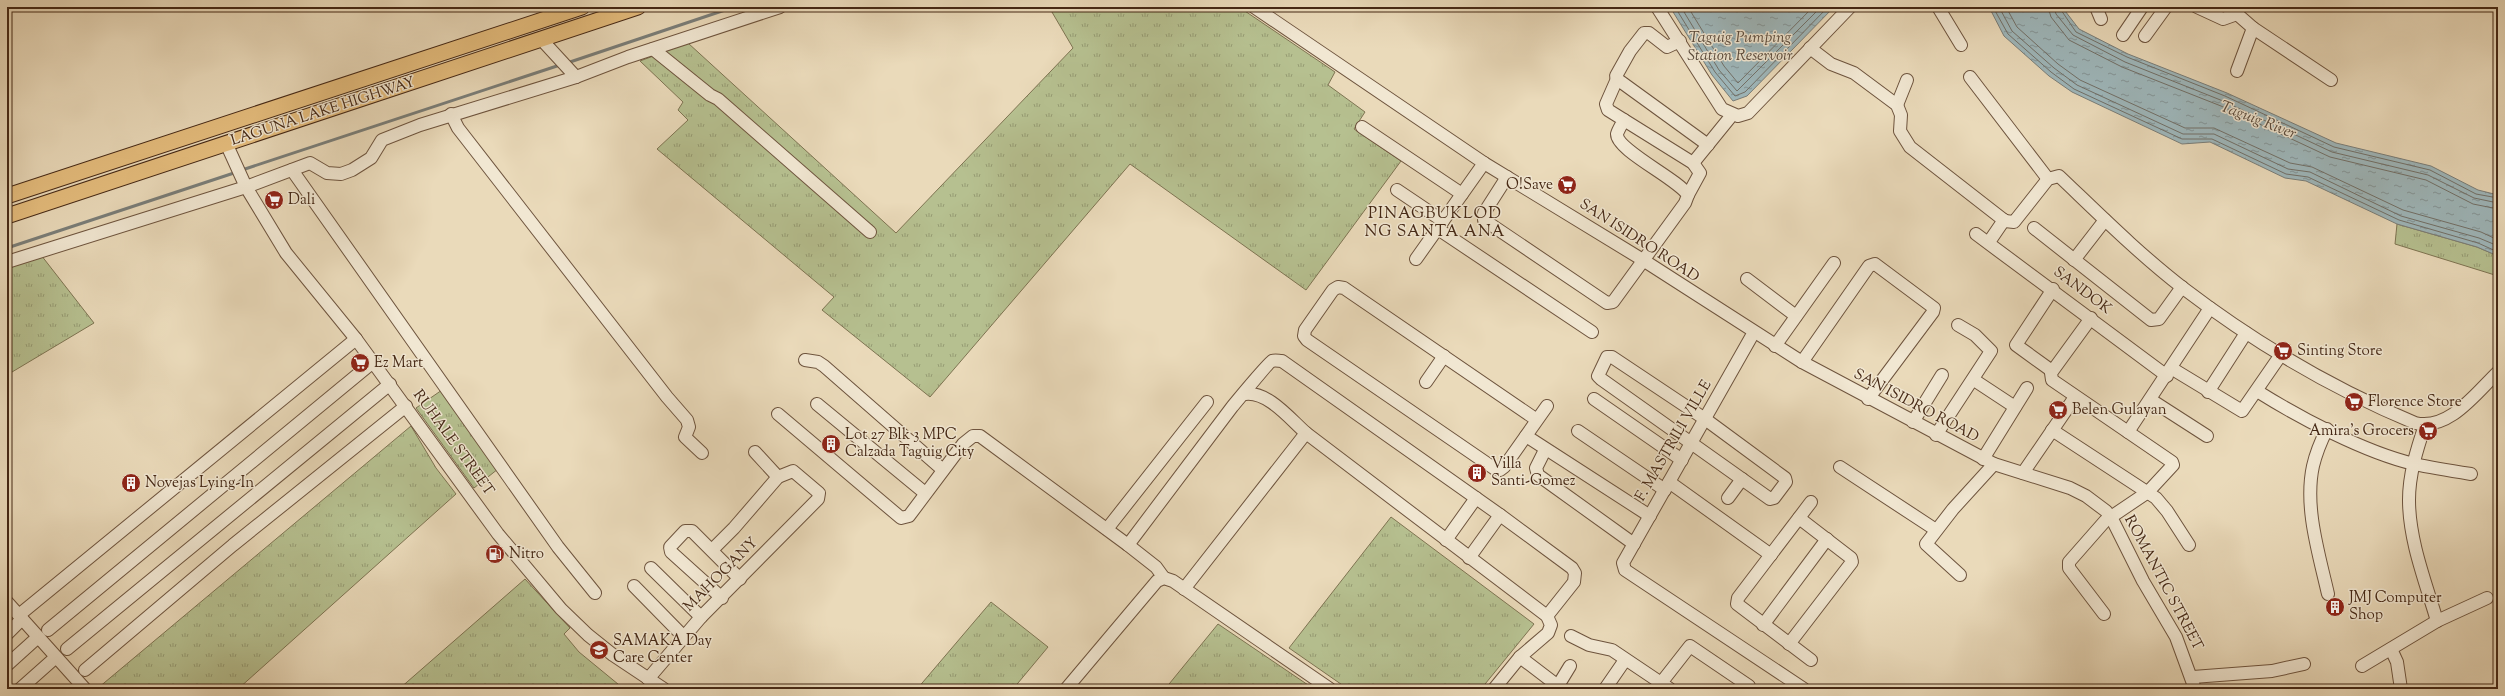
<svg xmlns="http://www.w3.org/2000/svg" width="2505" height="696" font-family="'Sorts Mill Goudy',serif">
  <defs>
    <pattern id="grass-tufts" width="24" height="20" patternUnits="userSpaceOnUse"><rect width="24" height="20" fill="#b6c090"/><path d="M3 7l-1-3M5 7V3M7 7l1-3M15 17l-1-3M17 17v-4M19 17l1-3" fill="none" stroke="#969c74"/></pattern>
    <pattern id="water-ripples" width="26" height="14" patternUnits="userSpaceOnUse"><rect width="26" height="14" fill="#9eb7bb"/><path d="M2 4q2-2 4 0t4 0M15 11q2-2 4 0t4 0" fill="none" stroke="#839597"/></pattern>
  </defs>
  <rect width="100%" height="100%" fill="#eadaba"/>
  <filter id="stains"><feTurbulence type="fractalNoise" baseFrequency=".005" numOctaves="4"/><feColorMatrix values="0 0 0 0 .2 0 0 0 0 .09 0 0 0 0 .02 0 0 0 .5 -.17"/></filter>
  <radialGradient id="worn" r=".72"><stop offset=".6" stop-color="#630" stop-opacity="0"/><stop offset="1" stop-color="#630" stop-opacity=".3"/></radialGradient>
  <!-- grass -->
  <g fill="url(#grass-tufts)" stroke="#7e7452">
    <path d="M 1049,7 L 1239,7 L 1335,72 L 1328,85 L 1365,112 L 1354,129 L 1401,161 L 1306,290 L 1130,164 L 930,397 L 822,310 L 834,297 L 657,149 L 688,120 L 678,110 L 683,102 L 640,61 L 688,43 L 896,233 L 1073,48 Z"/>
    <path d="M 2397,224 L 2477,247 L 2498,256 L 2498,276 L 2395,244 Z"/>
    <path d="M 41,255 L 94,323 L 7,375 L 7,267 Z"/>
    <path d="M 442,390 L 498,469 L 474,488 L 416,408 Z"/>
    <path d="M 411,426 L 436,468 L 456,494 L 238,689 L 98,688 Z"/>
    <path d="M 1391,517 L 1534,624 L 1481,689 L 1348,689 L 1289,648 Z"/>
    <path d="M 525,579 L 570,628 L 564,634 L 579,652 L 624,689 L 399,689 Z"/>
    <path d="M 991,602 L 1048,647 L 1013,689 L 917,689 Z"/>
    <path d="M 1218,624 L 1314,689 L 1165,689 Z"/>
  </g>
  <!-- water -->
  <g fill="url(#water-ripples)" stroke="#7a7e79">
    <path d="M 1670,7 L 1834,7 L 1747,96 L 1733,101 L 1712,75 Z"/>
    <path d="M 1989,7 L 2062,7 L 2079,29 L 2128,54 L 2227,93 L 2336,143 L 2431,166 L 2478,190 L 2498,195 L 2498,256 L 2477,247 L 2397,224 L 2306,181 L 2285,178 L 2210,142 L 2182,144 L 2072,92 L 2049,76 L 2004,36 Z"/>
  </g>
  <g fill="none" stroke-linecap="round" stroke-linejoin="round">
    <!-- shore -->
    <g stroke="#727068" stroke-width="1">
      <path d="M 1675,7 L 1715,72 L 1735,96 L 1745,92 L 1828,7"/>
      <path d="M 1681,7 L 1719,70 L 1737,91 L 1821,7"/>
      <path d="M 1688,7 L 1724,66 L 1738,83 L 1813,7"/>
      <path d="M 1993,7 L 2008,34 L 2051,72 L 2074,89 L 2182,139 L 2212,139 L 2286,174 L 2308,177 L 2399,220 L 2478,243 L 2498,252"/>
      <path d="M 1999,7 L 2012,31 L 2054,68 L 2077,85 L 2183,134 L 2214,134 L 2288,169 L 2310,172 L 2401,216 L 2479,238 L 2498,246"/>
      <path d="M 2006,7 L 2017,27 L 2058,64 L 2080,80 L 2185,128 L 2214,128 L 2290,163 L 2312,167 L 2403,210 L 2481,232 L 2498,240"/>
      <path d="M 2048,7 L 2051,17 L 2069,40 L 2122,67 L 2221,106 L 2330,157 L 2426,180 L 2473,204 L 2498,209"/>
      <path d="M 2054,7 L 2056,14 L 2073,35 L 2125,62 L 2223,101 L 2332,152 L 2428,175 L 2474,198 L 2498,203"/>
      <path d="M 2059,7 L 2076,32 L 2127,57 L 2225,96 L 2334,147 L 2430,170 L 2476,194 L 2498,198"/>
    </g>
    <!-- stream -->
    <g stroke="#7a7e79" stroke-width="3">
      <path d="M 567,63 L 734,7"/>
      <path d="M 242,170 L 560,65"/>
      <path d="M 7,248 L 237,172"/>
    </g>
    <defs>
      <g id="minor">
        <path d="M 1254,7 L 1484,163 L 1643,260 L 1802,362 L 1994,464 L 2070,488 L 2086,496 L 2106,511 L 2113,521 L 2143,581 L 2176,637 L 2195,689"/>
        <path d="M 1657,7 L 1722,109 L 1738,116 L 1748,113 L 1850,7"/>
        <path d="M 1938,7 L 1961,45"/>
        <path d="M 2096,7 L 2101,19"/>
        <path d="M 2197,7 L 2223,19 L 2237,14"/>
        <path d="M 2253,28 L 2331,80"/>
        <path d="M 2123,35 L 2142,7"/>
        <path d="M 2145,36 L 2166,7"/>
        <path d="M 541,39 L 576,77"/>
        <path d="M 1680,41 L 1667,47 L 1649,33 L 1644,33 L 1630,51 L 1616,76 L 1617,79 L 1708,145"/>
        <path d="M 1810,48 L 1831,64 L 1854,73 L 1897,105 L 1901,115 L 1900,131 L 1910,147 L 2005,221 L 2014,222 L 2048,179 L 2059,176 C 2099,214 2139,254 2183,288 C 2255,343 2331,388 2415,423 C 2449,431 2476,393 2498,372"/>
        <path d="M 653,49 L 710,95 L 718,99 L 870,232"/>
        <path d="M 2237,71 L 2253,28 L 2237,14"/>
        <path d="M 1970,77 L 2048,179"/>
        <path d="M 1897,105 L 1907,80"/>
        <path d="M 451,114 L 458,128 L 667,397 L 687,420 L 689,427 L 685,437 L 702,453"/>
        <path d="M 1624,120 L 1693,163 L 1700,173 L 1688,195"/>
        <path d="M 1362,127 L 1462,194"/>
        <path d="M 226,143 L 246,187 L 286,253 L 356,339 L 498,534 L 561,609 L 588,635 L 613,655 L 664,689"/>
        <path d="M 1693,163 L 1732,115"/>
        <path d="M 292,170 L 558,547 L 595,593"/>
        <path d="M 1507,177 L 1484,213 L 1484,220 L 1607,303 L 1613,302 L 1685,203 L 1688,195 C 1678,179 1616,150 1617,134 C 1618,130 1622,124 1624,120 L 1608,110 L 1606,104 L 1617,79"/>
        <path d="M 1397,190 L 1443,221"/>
        <path d="M 2034,228 L 2151,320 L 2159,319 L 2182,287"/>
        <path d="M 1438,229 L 1592,332"/>
        <path d="M 1976,234 L 2167,376"/>
        <path d="M 1989,242 L 2004,220"/>
        <path d="M 1416,259 L 1484,163"/>
        <path d="M 2074,260 L 2105,220"/>
        <path d="M 7,262 L 246,187 L 310,163 L 327,173 L 341,174 L 352,170 L 371,158 L 382,140 L 420,125 L 576,77 L 628,57 L 780,7"/>
        <path d="M 1747,279 L 1796,316"/>
        <path d="M 2091,318 L 2051,373 L 2052,380 L 2172,462 L 2173,465 L 2148,492 L 2105,521 L 2069,562 L 2069,568 L 2104,614"/>
        <path d="M 1754,332 L 1623,563 L 1625,570 L 1804,689"/>
        <path d="M 1775,346 L 1834,263"/>
        <path d="M 1607,357 L 1612,357 L 1705,419 L 1785,478 L 1786,482 L 1774,498 L 1770,499 L 1601,379 L 1598,376 Z"/>
        <path d="M 805,360 L 818,362 L 824,366 L 943,470"/>
        <path d="M 1802,362 L 1869,266 L 1875,264 L 1934,308 L 1933,312 L 1868,399"/>
        <path d="M 2171,368 L 2242,411 L 2280,356"/>
        <path d="M 2052,371 L 2016,345 L 2053,289"/>
        <path d="M 1974,380 L 2015,407"/>
        <path d="M 1426,382 L 1444,356"/>
        <path d="M 2257,391 C 2300,418 2364,452 2414,464 C 2433,468 2452,471 2471,474"/>
        <path d="M 2208,392 L 2246,333"/>
        <path d="M 1245,394 C 1268,391 1290,419 1306,433 L 1547,616 L 1551,625 L 1548,633 L 1520,657 L 1494,689"/>
        <path d="M 1594,399 L 1682,460"/>
        <path d="M 2151,400 L 2207,436"/>
        <path d="M 817,404 L 925,493"/>
        <path d="M 778,414 L 901,518 L 909,516 L 963,444 L 973,436 L 980,436 L 1128,545 L 1156,567 L 1164,578"/>
        <path d="M 1537,420 L 1344,288 L 1338,287 L 1333,290 L 1305,330 L 1304,336 L 1307,340 L 1495,469 L 1500,470 L 1504,467 L 1547,406"/>
        <path d="M 1913,422 L 1942,375"/>
        <path d="M 2425,425 C 2417,449 2409,474 2409,500 C 2409,541 2426,583 2437,621"/>
        <path d="M 2327,429 C 2321,441 2316,453 2313,466 C 2304,507 2319,554 2328,594"/>
        <path d="M 2052,430 L 2156,498 L 2167,511 L 2189,545"/>
        <path d="M 1578,431 L 1665,490"/>
        <path d="M 2128,432 L 2210,308"/>
        <path d="M 1936,435 L 1991,351 L 1975,335 L 1958,325"/>
        <path d="M 1526,436 L 1650,516"/>
        <path d="M 1545,450 L 1536,468 L 1538,475 L 1634,544"/>
        <path d="M 755,452 L 778,477"/>
        <path d="M 1983,459 L 2027,388"/>
        <path d="M 1840,467 L 1936,530"/>
        <path d="M 2023,473 L 2075,397"/>
        <path d="M 1669,482 L 1771,555"/>
        <path d="M 1728,498 L 1742,479"/>
        <path d="M 1107,529 L 1207,402"/>
        <path d="M 1446,540 L 1476,498"/>
        <path d="M 1128,545 L 1232,407 C 1237,401 1269,362 1272,361 C 1275,360 1279,361 1282,361 L 1500,515 L 1572,568 L 1575,573 L 1574,582 L 1547,616"/>
        <path d="M 1469,558 L 1500,515"/>
        <path d="M 651,568 L 701,617"/>
        <path d="M 1960,575 L 1926,544 L 1953,509 L 1994,464"/>
        <path d="M 634,586 L 683,636"/>
        <path d="M 1184,589 L 1306,433"/>
        <path d="M 722,598 L 671,552 L 670,547 L 685,531 L 692,531 L 740,579"/>
        <path d="M 7,602 L 85,689"/>
        <path d="M 19,615 L 356,339"/>
        <path d="M 1763,625 L 1827,539"/>
        <path d="M 48,630 L 373,362"/>
        <path d="M 7,634 L 22,619"/>
        <path d="M 1571,636 L 1589,645 L 1612,650 L 1670,689"/>
        <path d="M 1789,644 L 1852,562 L 1851,558 L 1799,518"/>
        <path d="M 67,649 L 390,384"/>
        <path d="M 2391,649 L 2397,662 L 2401,689"/>
        <path d="M 1520,657 L 1558,686"/>
        <path d="M 1811,660 L 1737,604 L 1738,598 L 1811,502"/>
        <path d="M 7,665 L 38,637"/>
        <path d="M 2362,666 L 2437,621 L 2487,598"/>
        <path d="M 85,670 L 233,545 L 406,406"/>
        <path d="M 2193,677 L 2272,671 L 2304,664"/>
        <path d="M 648,679 L 701,617 L 818,499 L 819,493 L 793,471 L 778,477 L 734,528 L 712,550"/>
        <path d="M 1661,683 L 1690,646 L 1749,686"/>
        <path d="M 20,689 L 56,657"/>
        <path d="M 1066,689 L 1157,581 L 1164,578 L 1173,581 L 1330,689"/>
        <path d="M 1556,689 L 1570,666"/>
        <path d="M 1605,689 L 1625,660"/>
      </g>
      <g id="major">
        <path d="M 7,196 L 582,7"/>
        <path d="M 7,216 L 638,7"/>
      </g>
    </defs>
    <!-- minor casing -->
    <use href="#minor" stroke="#6e543e" stroke-width="14"/>
    <!-- major casing -->
    <use href="#major" stroke="#452815" stroke-width="17"/>
    <!-- minor -->
    <use href="#minor" stroke="#f1e7d2" stroke-width="12"/>
    <!-- major -->
    <use href="#major" stroke="#e5bd7d" stroke-width="15"/>
  </g>
  <!-- icons -->
  <defs>
    <symbol id="supermarket-disc" viewBox="-11 -11 22 22"><circle r="9.5" fill="#8f2418" stroke="#f1e7d2"/><path d="M-6-5.5h2.5l.6 2H6L4.5 2H-2.5L-4.4-4H-6ZM-1.5 3.2a1.3 1.3 0 1 0 .1 0ZM3 3.2a1.3 1.3 0 1 0 .1 0Z" fill="#fff"/></symbol>
    <symbol id="building-disc" viewBox="-11 -11 22 22"><circle r="9.5" fill="#8f2418" stroke="#f1e7d2"/><path d="M-4-6H4V6H1V3H-1V6H-4ZM-2.5-4.3h1.7v1.8h-1.7ZM.8-4.3h1.7v1.8H.8ZM-2.5-1h1.7V.8h-1.7ZM.8-1h1.7V.8H.8Z" fill="#fff"/></symbol>
    <symbol id="fuel-disc" viewBox="-11 -11 22 22"><circle r="9.5" fill="#8f2418" stroke="#f1e7d2"/><path d="M-5.5-6h7V0h2V4h1.3V-2.5L3-4.5l.8-.8L6-3V5H2.5V1h-1V6h-7ZM-4.2-4.7v3.2H.2V-4.7Z" fill="#fff"/></symbol>
    <symbol id="school-disc" viewBox="-11 -11 22 22"><circle r="9.5" fill="#8f2418" stroke="#f1e7d2"/><path d="M0-5L7-2L0 1L-7-2ZM-4 1L0 2.5L4 1V4Q0 6-4 4Z" fill="#fff"/></symbol>
  </defs>
  <g fill-rule="evenodd">
    <use href="#supermarket-disc" x="1556" y="174" width="22" height="22"/>
    <use href="#supermarket-disc" x="263" y="189" width="22" height="22"/>
    <use href="#supermarket-disc" x="2272" y="340" width="22" height="22"/>
    <use href="#supermarket-disc" x="349" y="352" width="22" height="22"/>
    <use href="#supermarket-disc" x="2343" y="391" width="22" height="22"/>
    <use href="#supermarket-disc" x="2047" y="399" width="22" height="22"/>
    <use href="#supermarket-disc" x="2417" y="420" width="22" height="22"/>
    <use href="#building-disc" x="820" y="433" width="22" height="22"/>
    <use href="#building-disc" x="1466" y="462" width="22" height="22"/>
    <use href="#building-disc" x="120" y="472" width="22" height="22"/>
    <use href="#fuel-disc" x="484" y="543" width="22" height="22"/>
    <use href="#building-disc" x="2324" y="596" width="22" height="22"/>
    <use href="#school-disc" x="588" y="639" width="22" height="22"/>
  </g>
  <g text-anchor="middle" dominant-baseline="central" stroke-width="3" stroke-linejoin="round" paint-order="stroke">
    <!-- street labels -->
    <g font-size="15" fill="#452815" stroke="#f1e7d2">
      <text transform="translate(323 112) rotate(-18)">LAGUNA LAKE HIGHWAY</text>
      <text transform="translate(1639 241) rotate(33)">SAN ISIDRO ROAD</text>
      <text transform="translate(2082 291) rotate(37)">SANDOK</text>
      <text transform="translate(1916 406) rotate(28)">SAN ISIDRO ROAD</text>
      <text transform="translate(1674 441) rotate(-60)">F. MASTRILI VILLE</text>
      <text transform="translate(453 443) rotate(54)">RUHALE STREET</text>
      <text transform="translate(721 575) rotate(-45)">MAHOGANY</text>
      <text transform="translate(2163 583) rotate(62)">ROMANTIC STREET</text>
    </g>
    <!-- poi labels -->
    <g font-size="15" fill="#452815" stroke="#f1e7d2" text-anchor="start">
      <text x="1553" y="185" text-anchor="end">O!Save</text>
      <text x="288" y="200">Dali</text>
      <text x="2297" y="351">Sinting Store</text>
      <text x="374" y="363">Ez Mart</text>
      <text x="2368" y="402">Florence Store</text>
      <text x="2072" y="410">Belen Gulayan</text>
      <text x="2414" y="431" text-anchor="end">Amira's Grocers</text>
      <text x="845" y="435">Lot 27 Blk 3 MPC<tspan x="845" dy="17">Calzada Taguig City</tspan></text>
      <text x="1491" y="464">Villa<tspan x="1491" dy="17">Santi-Gomez</tspan></text>
      <text x="145" y="483">Novejas Lying-In</text>
      <text x="509" y="554">Nitro</text>
      <text x="2349" y="598">JMJ Computer<tspan x="2349" dy="17">Shop</tspan></text>
      <text x="613" y="641">SAMAKA Day<tspan x="613" dy="17">Care Center</tspan></text>
    </g>
    <!-- water labels -->
    <g font-size="16" font-style="italic" fill="#5b4c3e" stroke="#f1e7d2">
      <text x="1740" y="38">Taguig Pumping<tspan x="1740" dy="18">Station Reservoir</tspan></text>
      <text transform="translate(2258 121) rotate(21)">Taguig River</text>
    </g>
    <!-- neighbourhood labels -->
    <g font-size="16" letter-spacing="1" fill="#452815" stroke="#f1e7d2">
      <text x="1435" y="214">PINAGBUKLOD<tspan x="1435" dy="18">NG SANTA ANA</tspan></text>
    </g>
  </g>
  <!-- margin -->
  <rect width="2505" height="696" fill="none" stroke="#eadaba" stroke-width="24"/>
  <rect x="8" y="8" width="2489" height="680" fill="none" stroke="#452815" stroke-width="2"/>
  <rect x="12" y="12" width="2481" height="672" fill="none" stroke="#452815"/>
  <rect width="100%" height="100%" filter="url(#stains)"/>
  <rect width="100%" height="100%" fill="url(#worn)"/>
</svg>
